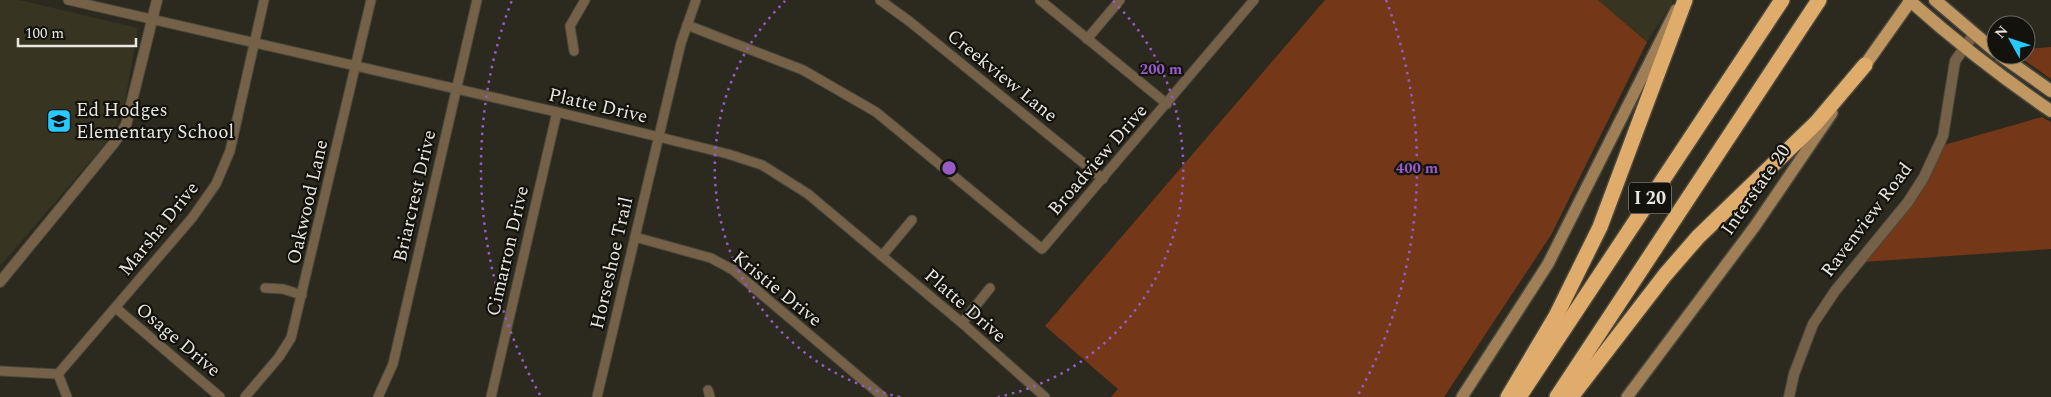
<svg xmlns="http://www.w3.org/2000/svg" width="2051" height="397" font-family="Spectral,serif">
  <rect width="100%" height="100%" fill="#2c2a1e"/>
  <!-- built -->
  <g fill="#383422">
    <path d="M 0,0 L 19,0 L 138,28 L 124,107 L 112,136 L 0,266 Z"/>
    <path d="M 1598,0 L 1674,0 L 1647,42 Z"/>
  </g>
  <!-- green -->
  <g fill="#743818">
    <path d="M 1325,0 L 1598,0 L 1647,42 L 1551,235 L 1444,397 L 1111,397 L 1118,389 L 1045,326 Z"/>
    <path d="M 2051,47 L 2051,79 L 2017,55 L 2026,55 L 2026,49 Z"/>
    <path d="M 2042,117 L 2051,122 L 2051,249 L 1863,262 L 1944,145 Z"/>
  </g>
  <g fill="none" stroke-linecap="round" stroke-linejoin="round">
    <defs>
      <g id="minor">
        <path d="M 68,0 L 557,112 L 728,154 L 762,165 L 808,194 L 962,323 L 1045,397"/>
        <path d="M 880,0 L 909,21 L 1103,179"/>
        <path d="M 1040,0 L 1167,104"/>
        <path d="M 687,25 L 803,70 L 876,112 L 1042,249 L 1254,0"/>
        <path d="M 1087,39 L 1120,0"/>
        <path d="M 574,51 L 570,26 L 585,0"/>
        <path d="M 635,237 L 711,258 L 733,270 L 883,397"/>
        <path d="M 882,256 L 912,220"/>
        <path d="M 265,288 L 283,289 L 302,295"/>
        <path d="M 116,308 L 220,397"/>
        <path d="M 962,323 L 990,288"/>
        <path d="M 0,371 L 58,374"/>
        <path d="M 708,390 L 710,397"/>
        <path d="M 67,397 L 58,374 L 192,218 L 216,184 L 230,151 L 264,0"/>
        <path d="M 245,397 L 279,357 L 291,338 L 371,0"/>
        <path d="M 378,397 L 393,364 L 477,0"/>
        <path d="M 491,397 L 557,112"/>
        <path d="M 597,397 L 681,43 L 696,0"/>
      </g>
      <g id="tertiary">
        <path d="M 0,282 L 114,143 L 126,125 L 157,0"/>
        <path d="M 1789,397 L 1794,374 L 1813,324 L 1835,291 L 1908,202 L 1924,177 L 1943,136 L 1955,61 L 1974,34"/>
      </g>
      <g id="secondary">
        <path d="M 1462,397 L 1548,264 L 1676,10"/>
        <path d="M 1627,397 L 1755,226 L 1832,113"/>
      </g>
      <g id="primary">
        <path d="M 1909,0 C 1954,40 2001,77 2051,111"/>
        <path d="M 1935,0 L 1996,52"/>
        <path d="M 2000,55 L 2051,91"/>
        <path d="M 1865,65 L 1911,0"/>
      </g>
      <g id="motorway">
        <path d="M 1508,397 L 1556,316 L 1600,227 L 1685,0"/>
        <path d="M 1519,397 L 1782,0"/>
        <path d="M 1557,397 L 1819,0"/>
        <path d="M 1571,397 L 1665,275 L 1698,237 L 1816,123 L 1865,65"/>
      </g>
    </defs>
    <!-- minor casing -->
    <use href="#minor" stroke="#4a483d" stroke-width="11"/>
    <!-- tertiary casing -->
    <use href="#tertiary" stroke="#4a483d" stroke-width="12"/>
    <!-- secondary casing -->
    <use href="#secondary" stroke="#4a483d" stroke-width="14"/>
    <!-- primary casing -->
    <use href="#primary" stroke="#4a483d" stroke-width="15"/>
    <!-- motorway casing -->
    <use href="#motorway" stroke="#4a483d" stroke-width="18"/>
    <!-- minor -->
    <use href="#minor" stroke="#756148" stroke-width="9"/>
    <!-- tertiary -->
    <use href="#tertiary" stroke="#756148" stroke-width="10"/>
    <!-- secondary -->
    <use href="#secondary" stroke="#a07f57" stroke-width="11"/>
    <!-- primary -->
    <use href="#primary" stroke="#c19761" stroke-width="12"/>
    <!-- motorway -->
    <use href="#motorway" stroke="#dfac6b" stroke-width="15"/>
  </g>
  <!-- distance rings -->
  <g fill="none" stroke="#965bc7" stroke-width="2.5" stroke-dasharray="2.5 5">
    <path d="M900 397A234 234 0 0 1 785 1M1113 1A234 234 0 0 1 998 397"/>
    <path d="M540 395A468 468 0 0 1 512 0M1386 0A468 468 0 0 1 1358 395"/>
  </g>
  <!-- icons -->
  <defs>
    <symbol id="school-square" viewBox="-11 -11 22 22"><rect x="-9" y="-9" width="18" height="18" rx="4" fill="#26c9fe" stroke="#13120d"/><path d="M0-5L7-2L0 1L-7-2ZM-4 1L0 2.5L4 1V4Q0 6-4 4Z" fill="#111"/></symbol>
  </defs>
  <g fill-rule="evenodd">
    <use href="#school-square" x="45" y="107" width="28" height="28"/>
  </g>
  <g text-anchor="middle" dominant-baseline="central" stroke-width="4.5" stroke-linejoin="round" paint-order="stroke">
    <!-- shield labels -->
    <rect fill="#13120d" stroke="#a8a7a0" stroke-width="1" x="1629" y="182.5" width="42" height="31" rx="4"/>
    <g font-size="18" font-weight="bold" fill="#e8e7df">
      <text x="1650" y="198">I 20</text>
    </g>
    <!-- street labels -->
    <g font-size="19" fill="#e8e7df" stroke="#13120d">
      <text transform="translate(1002 76) rotate(39)">Creekview Lane</text>
      <text transform="translate(598 106) rotate(13)">Platte Drive</text>
      <text transform="translate(1098 160) rotate(-49)">Broadview Drive</text>
      <text transform="translate(1756 190) rotate(-55)">Interstate 20</text>
      <text transform="translate(415 196) rotate(-77)">Briarcrest Drive</text>
      <text transform="translate(308 202) rotate(-77)">Oakwood Lane</text>
      <text transform="translate(1867 220) rotate(-53)">Ravenview Road</text>
      <text transform="translate(159 229) rotate(-51)">Marsha Drive</text>
      <text transform="translate(508 251) rotate(-77)">Cimarron Drive</text>
      <text transform="translate(612 263) rotate(-77)">Horseshoe Trail</text>
      <text transform="translate(777 289) rotate(39)">Kristie Drive</text>
      <text transform="translate(965 306) rotate(41)">Platte Drive</text>
      <text transform="translate(178 340) rotate(40)">Osage Drive</text>
    </g>
    <!-- poi labels -->
    <g font-size="19" fill="#e8e7df" stroke="#13120d" text-anchor="start">
      <text x="76" y="110">Ed Hodges<tspan x="76" dy="22">Elementary School</tspan></text>
    </g>
  </g>
  <circle cx="949" cy="168" r="8" fill="#965bc7" stroke="#13120d" stroke-width="2.5"/>
  <g font-size="15" text-anchor="middle" font-weight="bold" fill="#965bc7" stroke="#13120d" stroke-width="4.5" stroke-linejoin="round" paint-order="stroke">
    <text x="1161" y="74">200 m</text>
    <text x="1417" y="173">400 m</text>
  </g>
  <!-- north arrow -->
  <g transform="translate(2011 40) rotate(310)"><circle r="24" fill="#13120d" stroke="#686761"/>
  <path d="M0-4L9 19L0 12L-9 19Z" fill="#26c9fe"/>
  <text y="-8" font-size="14" font-weight="bold" text-anchor="middle" fill="#e8e7df">N</text>
  </g>
  <!-- scale -->
  <path d="M18 38v8h118v-8" fill="none" stroke="#e8e7df" stroke-width="2.5"/>
  <text x="25" y="38" font-size="15" fill="#e8e7df" stroke="#13120d" stroke-width="4" paint-order="stroke">100 m</text>
</svg>
